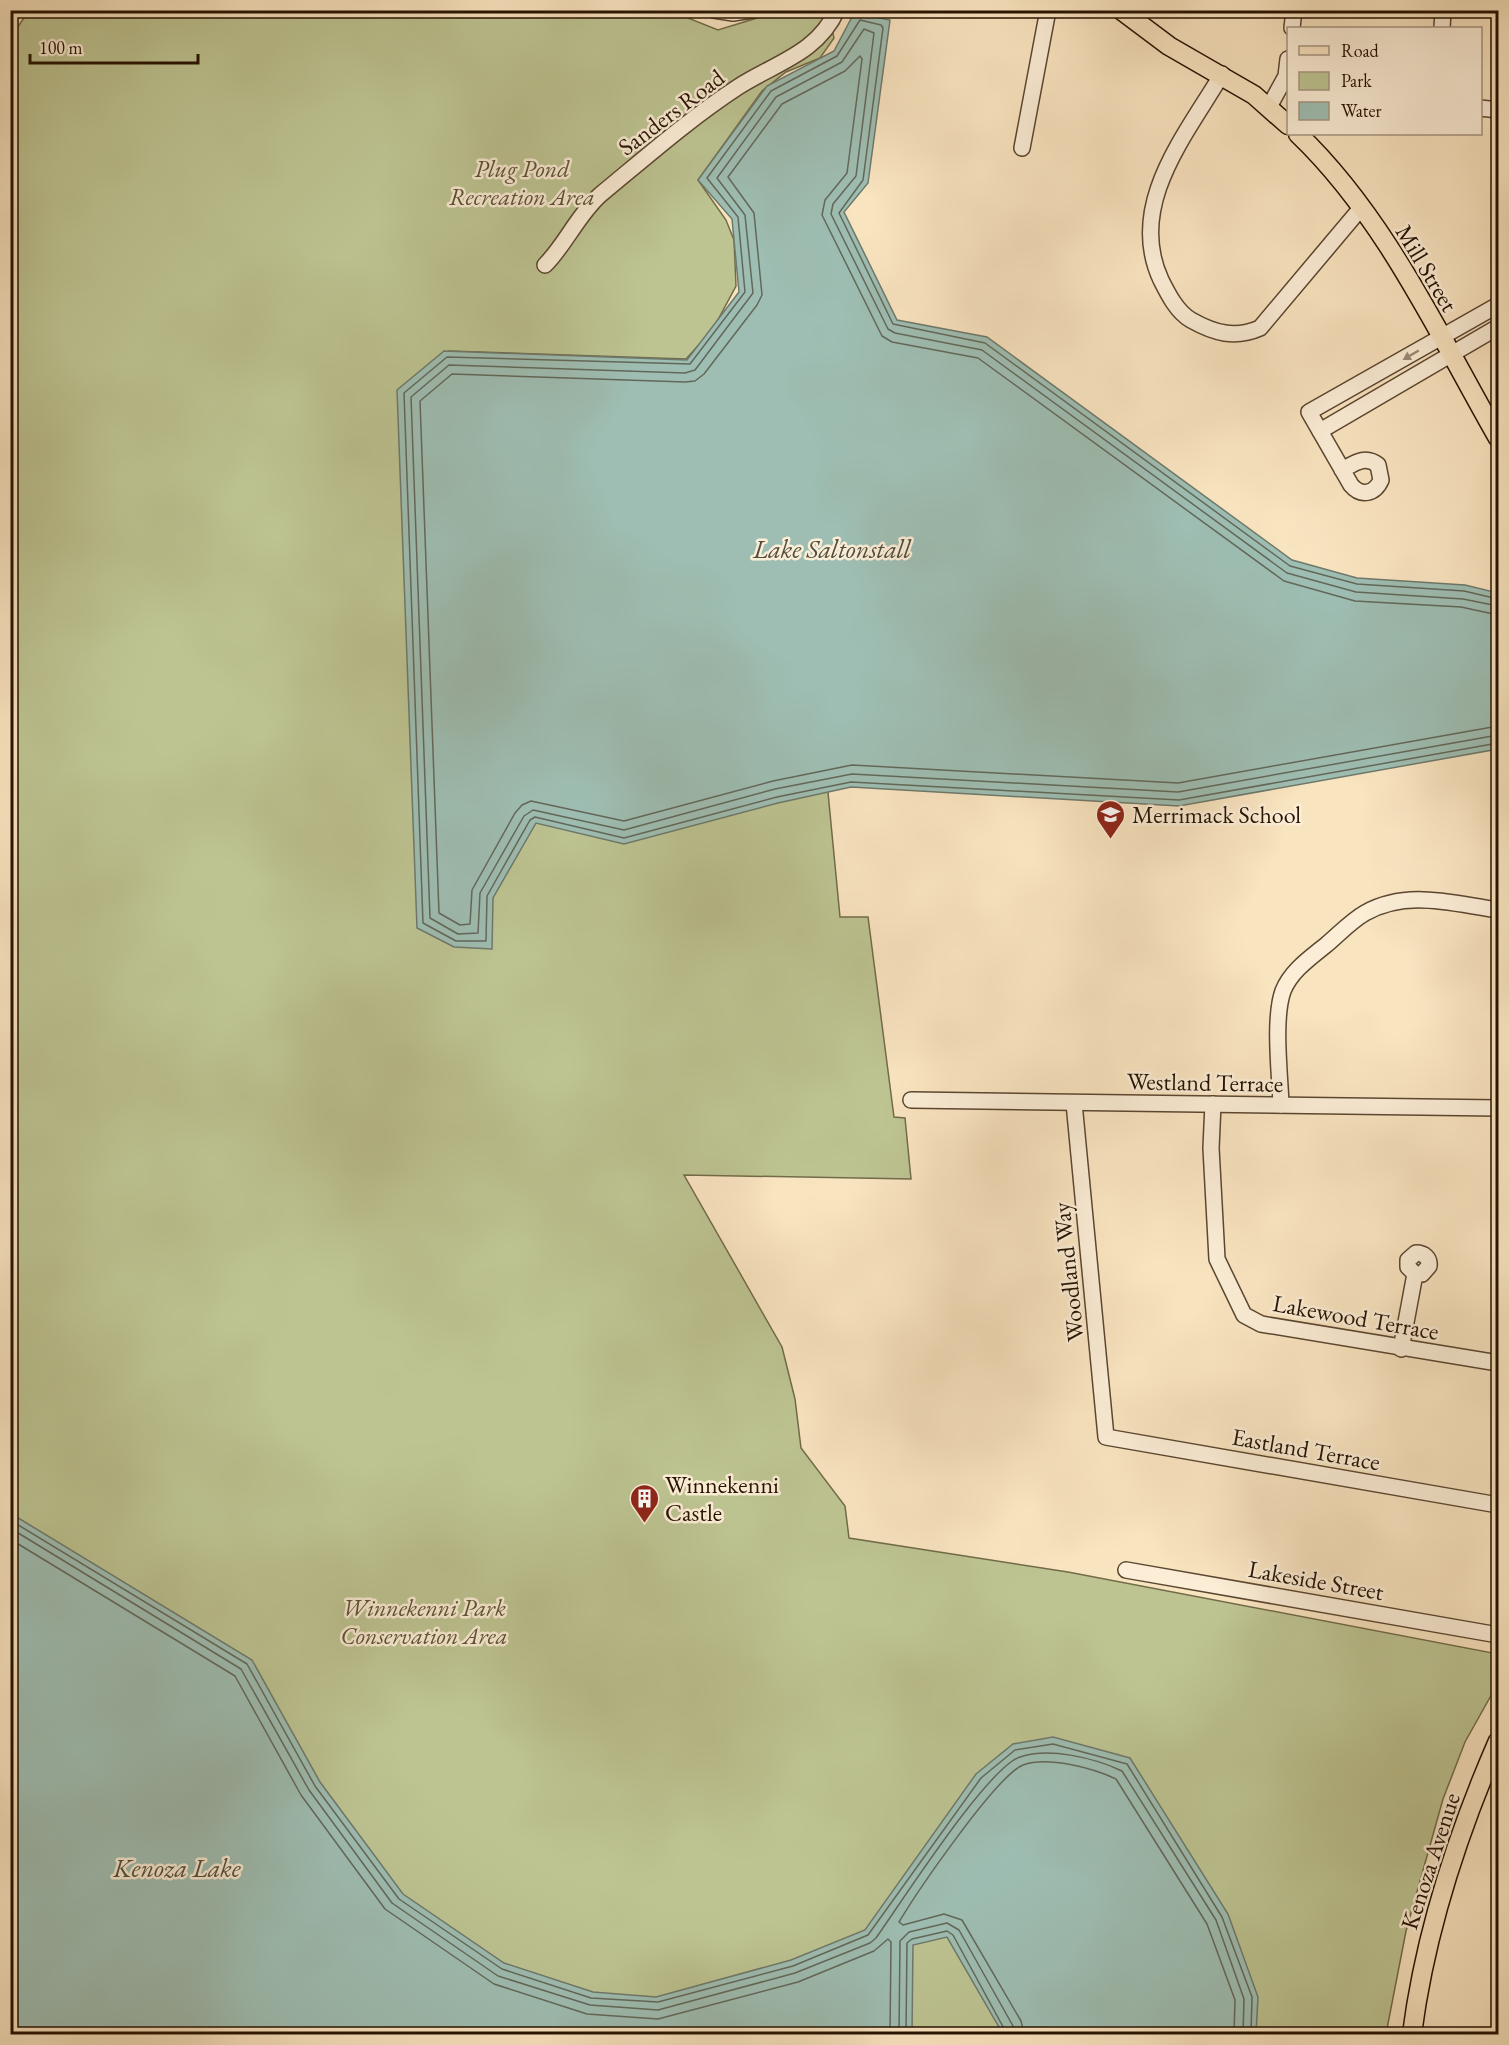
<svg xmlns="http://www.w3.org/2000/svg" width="1509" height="2045" font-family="'EB Garamond',serif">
  <rect width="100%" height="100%" fill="#f9e4c0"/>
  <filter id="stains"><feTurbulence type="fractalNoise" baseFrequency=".00333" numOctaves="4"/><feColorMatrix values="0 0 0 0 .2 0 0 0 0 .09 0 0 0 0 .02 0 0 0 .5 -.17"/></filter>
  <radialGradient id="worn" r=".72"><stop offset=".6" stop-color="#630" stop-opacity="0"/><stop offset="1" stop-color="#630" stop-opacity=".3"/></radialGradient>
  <!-- green -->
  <path fill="#bdc492" stroke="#726b49" stroke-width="1.5" d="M 29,10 L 668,10 L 718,30 L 780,11 L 828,11 L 834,38 L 820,58 L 786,72 L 762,91 L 698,180 L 726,220 L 734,240 L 736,286 L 713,329 L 686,359 L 449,351 L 433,361 L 486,889 L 533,810 L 827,782 L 840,917 L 868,917 L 894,1117 L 905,1118 L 911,1179 L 684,1175 L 782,1347 L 795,1399 L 801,1448 L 845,1506 L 849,1538 L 1068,1572 L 1498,1654 L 1498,1683 L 1465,1742 L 1443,1799 L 1406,1931 L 1386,2034 L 11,2034 L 10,39 Z"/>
  <!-- water -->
  <g fill="#9ebeb3" stroke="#6e796b" stroke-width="1.5">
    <path d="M 854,13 L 890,20 L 868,183 L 844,212 L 897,320 L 987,337 L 1292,560 L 1357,578 L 1465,585 L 1498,593 L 1498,749 L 1179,806 L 851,787 L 778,803 L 624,844 L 536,823 L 493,898 L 492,949 L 454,947 L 417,928 L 397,390 L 444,351 L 687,360 L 739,292 L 732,219 L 698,180 L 767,86 L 834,51 Z"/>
    <path d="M 10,1513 L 252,1660 L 320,1782 L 403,1894 L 504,1963 L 593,1992 L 656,1997 L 791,1960 L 865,1930 L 976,1774 L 1013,1744 L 1053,1737 L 1130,1758 L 1228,1914 L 1258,1997 L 1256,2034 L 1003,2034 L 947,1937 L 913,1945 L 912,2034 L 11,2034 Z"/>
  </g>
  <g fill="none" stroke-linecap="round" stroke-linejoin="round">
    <!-- shore -->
    <g stroke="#62685a" stroke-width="1.5">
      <path d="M 1498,599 L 1464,591 L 1357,584 L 1290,566 L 985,343 L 893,324 L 839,213 L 863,180 L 883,28 L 881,25 L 860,20 L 837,56 L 771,91 L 707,178 L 738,217 L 745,292 L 690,364 L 447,357 L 404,393 L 423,923 L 456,941 L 486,941 L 487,896 L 530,820 L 535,817 L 624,838 L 777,797 L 851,782 L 1179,800 L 1498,743"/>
      <path d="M 1498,606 L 1463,599 L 1356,592 L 1287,573 L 982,350 L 895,333 L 888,329 L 831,214 L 833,204 L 856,176 L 874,33 L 864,29 L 842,62 L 776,97 L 717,178 L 745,215 L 753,293 L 695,370 L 685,373 L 449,365 L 411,397 L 430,918 L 458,934 L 478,933 L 480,893 L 524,816 L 533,810 L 624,830 L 775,789 L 852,774 L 1178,792 L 1498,735"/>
      <path d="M 1498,615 L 1461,607 L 1355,601 L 1284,581 L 978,358 L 892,342 L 882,336 L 822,215 L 825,200 L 847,173 L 862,59 L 860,56 L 845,71 L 782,104 L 728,177 L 754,213 L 762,295 L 757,305 L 704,374 L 695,381 L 685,382 L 452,374 L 420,401 L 439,913 L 460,925 L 470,924 L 472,890 L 515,813 L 522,805 L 531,801 L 624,821 L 773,781 L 852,765 L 1178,783 L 1498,726"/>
      <path d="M 10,1520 L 247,1664 L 315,1786 L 399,1899 L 502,1969 L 591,1998 L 658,2002 L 793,1966 L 868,1935 L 981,1778 L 1015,1750 L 1053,1744 L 1127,1764 L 1222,1917 L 1252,1997 L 1251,2034"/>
      <path d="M 10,1528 L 241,1669 L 309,1790 L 392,1903 L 498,1976 L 590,2005 L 658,2010 L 795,1973 L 870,1943 L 876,1938 C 901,1903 987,1768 1020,1757 C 1049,1747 1095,1758 1122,1771 L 1216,1920 L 1244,1999 L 1243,2034"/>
      <path d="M 10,1539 L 235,1676 L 301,1795 L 385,1909 L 494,1984 L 587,2014 L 658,2019 L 798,1982 L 874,1951 L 888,1939 L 891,1942 L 890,2034"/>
      <path d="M 899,2034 L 900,1941 L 909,1932 L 947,1923 L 959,1930 L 1013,2026 L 1015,2034"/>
      <path d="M 906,2034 L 907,1943 L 912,1939 L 947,1931 L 953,1935 L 1007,2034"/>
      <path d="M 1024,2034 L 1021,2021 L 962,1920 L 944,1914 L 903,1925 L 899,1922 C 917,1892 996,1776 1023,1765 C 1048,1756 1093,1768 1116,1779 L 1207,1924 L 1235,2000 L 1234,2034"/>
    </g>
    <defs>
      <g id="minor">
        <path d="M 714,10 L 733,13 L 752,10"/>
        <path d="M 1292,28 L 1294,10"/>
        <path d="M 1442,28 L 1443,10"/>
        <path d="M 1222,74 C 1186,135 1126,205 1161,280 C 1168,294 1177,312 1191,320 C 1214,333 1235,339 1260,328 L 1361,208"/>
        <path d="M 1269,107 L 1286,76 L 1288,59"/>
        <path d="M 1480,108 L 1498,110"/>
        <path d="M 1022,148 L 1048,10"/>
        <path d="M 545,265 C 566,244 577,216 600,195 C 645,158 689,119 738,87 C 775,63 817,54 837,10"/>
        <path d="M 1320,431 L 1498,327"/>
        <path d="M 1342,470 C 1355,463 1365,455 1378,465 L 1381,480 C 1375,494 1361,497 1351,485 L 1309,412 L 1498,305"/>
        <path d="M 911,1100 L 1498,1108"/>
        <path d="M 1074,1103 L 1106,1437 L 1498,1505"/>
        <path d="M 1213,1104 L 1211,1148 L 1217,1259 L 1244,1315 L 1261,1324 L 1498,1363"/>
        <path d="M 1281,1105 C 1280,1075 1273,1019 1283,991 C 1291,971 1310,958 1326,945 C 1338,935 1351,921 1365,913 C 1408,889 1453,904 1498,910"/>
        <path d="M 1401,1349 L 1415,1274 L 1422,1274 L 1429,1266 C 1430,1258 1424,1253 1416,1253 L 1408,1260 L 1408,1267 L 1415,1274"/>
        <path d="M 1126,1570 L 1498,1635"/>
      </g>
      <g id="major">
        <path d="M 1121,10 L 1169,46 L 1254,95 L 1288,125"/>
        <path d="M 1298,134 C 1385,217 1439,335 1498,438"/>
        <path d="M 1412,2034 C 1425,1933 1457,1835 1498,1741"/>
      </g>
    </defs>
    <!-- minor casing -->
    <use href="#minor" stroke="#5b4630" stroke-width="18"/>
    <!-- major casing -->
    <use href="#major" stroke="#261200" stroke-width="21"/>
    <!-- minor -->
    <use href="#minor" stroke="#fbedd6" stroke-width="15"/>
    <!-- major -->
    <use href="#major" stroke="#f9e4c0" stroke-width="18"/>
  </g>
  <!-- one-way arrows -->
  <defs><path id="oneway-solid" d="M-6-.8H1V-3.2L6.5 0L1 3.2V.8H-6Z" transform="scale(1.5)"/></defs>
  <use fill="#9b8a76" href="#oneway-solid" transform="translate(1411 355) rotate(150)"/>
  <!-- icons -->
  <defs>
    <symbol id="school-pin" viewBox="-11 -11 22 30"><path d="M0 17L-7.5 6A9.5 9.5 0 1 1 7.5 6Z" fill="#8f2418" stroke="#fbedd6"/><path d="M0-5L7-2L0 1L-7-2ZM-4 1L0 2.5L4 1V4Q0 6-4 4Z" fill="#fff"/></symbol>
    <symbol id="building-pin" viewBox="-11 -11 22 30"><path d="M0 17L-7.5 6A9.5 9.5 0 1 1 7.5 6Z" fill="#8f2418" stroke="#fbedd6"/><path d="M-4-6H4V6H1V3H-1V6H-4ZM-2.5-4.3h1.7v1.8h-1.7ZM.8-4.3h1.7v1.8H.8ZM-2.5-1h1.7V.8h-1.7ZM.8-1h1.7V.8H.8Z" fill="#fff"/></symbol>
  </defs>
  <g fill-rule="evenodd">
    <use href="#school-pin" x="1094" y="798" width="33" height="45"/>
    <use href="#building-pin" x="628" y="1482" width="33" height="45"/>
  </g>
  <g text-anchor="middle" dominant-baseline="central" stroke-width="5" stroke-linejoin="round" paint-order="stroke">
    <!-- street labels -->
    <g font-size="24" fill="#261200" stroke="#fbedd6">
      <text transform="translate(671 112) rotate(-37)">Sanders Road</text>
      <text transform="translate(1427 268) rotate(59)">Mill Street</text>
      <text transform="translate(1205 1082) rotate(1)">Westland Terrace</text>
      <text transform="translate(1068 1272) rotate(-96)">Woodland Way</text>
      <text transform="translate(1356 1317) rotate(10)">Lakewood Terrace</text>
      <text transform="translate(1306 1449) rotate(10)">Eastland Terrace</text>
      <text transform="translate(1316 1580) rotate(10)">Lakeside Street</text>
      <text transform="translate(1430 1861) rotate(-72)">Kenoza Avenue</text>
    </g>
    <!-- park labels -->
    <g font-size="24" font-style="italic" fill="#5b5033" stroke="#fbedd6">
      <text x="522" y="168">Plug Pond<tspan x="522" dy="28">Recreation Area</tspan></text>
      <text x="424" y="1607">Winnekenni Park<tspan x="424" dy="28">Conservation Area</tspan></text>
    </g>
    <!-- poi labels -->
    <g font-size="24" fill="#261200" stroke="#fbedd6" text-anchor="start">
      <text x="1132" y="814">Merrimack School</text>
      <text x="665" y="1484">Winnekenni<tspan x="665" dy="28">Castle</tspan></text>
    </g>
    <!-- water labels -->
    <g font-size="26" font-style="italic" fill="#504e3f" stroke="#fbedd6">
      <text x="832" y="549">Lake Saltonstall</text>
      <text x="177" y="1868">Kenoza Lake</text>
    </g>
  </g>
  <!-- margin -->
  <rect width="1509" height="2045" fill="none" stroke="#f9e4c0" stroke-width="36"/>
  <rect x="12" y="12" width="1485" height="2021" fill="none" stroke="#261200" stroke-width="3"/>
  <rect x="18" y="18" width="1473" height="2009" fill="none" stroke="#261200" stroke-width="1.5"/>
  <!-- legend -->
  <rect x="1287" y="27" width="195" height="108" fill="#fbedd6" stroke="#a69580" stroke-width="1.5"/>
  <rect x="1299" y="46" width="30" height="9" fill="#f9e4c0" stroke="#a69580" stroke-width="1.5"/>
  <text x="1341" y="57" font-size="18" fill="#261200">Road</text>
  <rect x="1299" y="72" width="30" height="18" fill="#bdc492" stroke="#a69580" stroke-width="1.5"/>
  <text x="1341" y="87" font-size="18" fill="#261200">Park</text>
  <rect x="1299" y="102" width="30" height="18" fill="#9ebeb3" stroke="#a69580" stroke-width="1.5"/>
  <text x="1341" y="117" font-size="18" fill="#261200">Water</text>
  <!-- scale -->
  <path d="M30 54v9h168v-9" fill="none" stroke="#261200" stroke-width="3"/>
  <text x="39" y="54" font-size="18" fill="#261200" stroke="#fbedd6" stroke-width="4.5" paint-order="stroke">100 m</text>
  <rect width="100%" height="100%" filter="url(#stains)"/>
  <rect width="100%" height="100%" fill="url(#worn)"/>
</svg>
